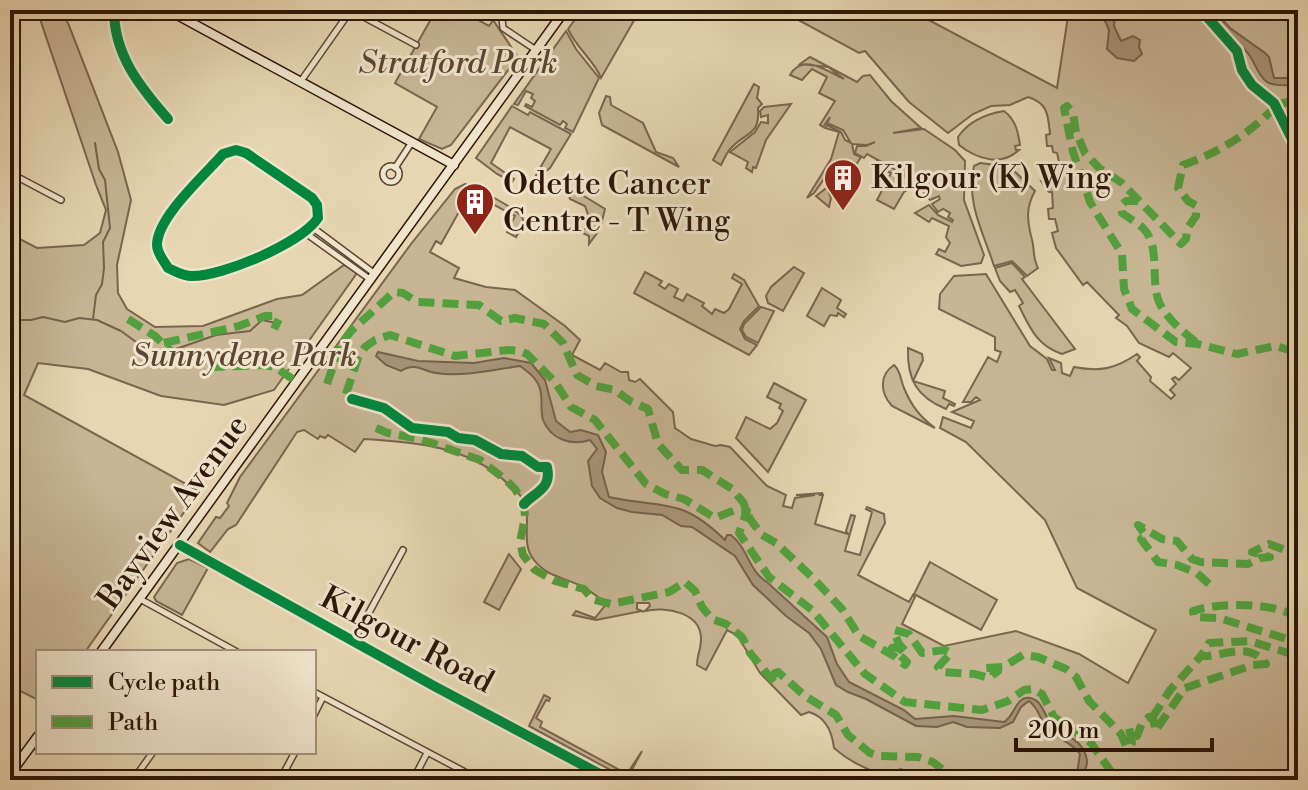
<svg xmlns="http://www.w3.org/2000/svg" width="1308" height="790" font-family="'Libre Bodoni',serif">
  <rect width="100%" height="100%" fill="#e6d6b1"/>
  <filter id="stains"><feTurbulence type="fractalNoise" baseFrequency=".0025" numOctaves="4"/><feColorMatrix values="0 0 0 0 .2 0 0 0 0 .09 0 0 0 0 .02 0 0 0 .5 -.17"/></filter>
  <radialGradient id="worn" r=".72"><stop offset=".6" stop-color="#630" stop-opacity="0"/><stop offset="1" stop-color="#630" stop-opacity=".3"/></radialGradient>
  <!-- green -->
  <g fill="#c7b594" stroke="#7a654e" stroke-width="2">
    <path d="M 37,10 L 59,10 L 68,23 L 118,152 L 131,200 L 117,265 L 118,293 L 127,309 L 155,327 L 203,326 L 277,299 L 302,295 L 344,265 L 357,273 L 274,390 L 224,405 L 161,396 L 88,369 L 38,363 L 24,395 L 199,491 L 85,652 L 38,652 L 38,700 L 10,686 L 10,234 L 37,248 L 84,245 L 100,233 L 106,210 L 96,185 Z"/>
    <path d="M 436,10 L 460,10 L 489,26 L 493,20 L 518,57 L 451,145 L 442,149 L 419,139 L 437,107 L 395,83 Z"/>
    <path d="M 582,10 L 640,10 L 601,78 C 594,60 577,49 568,29 Z"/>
    <path d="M 780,10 L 910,10 L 1057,88 L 1069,10 L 1298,10 L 1298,780 L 946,780 L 900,769 L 892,779 C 870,770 852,764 834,748 C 832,731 826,717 809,712 L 801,715 L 760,673 L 737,635 L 727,630 L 706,670 L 697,665 C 697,655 701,649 701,640 C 702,612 665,606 645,611 L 650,606 L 649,603 L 637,603 L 637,609 L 642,611 L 596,620 L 573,615 L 576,611 L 595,618 L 607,603 C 598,598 590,590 581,586 C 564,577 547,577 534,560 C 520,544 532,518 524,501 C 521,494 513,489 507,483 C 469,446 414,442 364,439 L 355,452 L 328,435 L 325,438 L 320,436 L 318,439 L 304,430 L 297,432 L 236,525 L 228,529 L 210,552 L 198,543 L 216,517 L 220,518 L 229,506 L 227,503 L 240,477 L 411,244 L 455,189 L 465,184 C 475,187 520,210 523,219 C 525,226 519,231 516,237 L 507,232 L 515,216 L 470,192 L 441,244 L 436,241 L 430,252 L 459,268 L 454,278 L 486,287 L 515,290 L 565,326 L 580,340 L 572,355 L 600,370 L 605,363 L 621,372 L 628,372 L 629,380 L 635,382 L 640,379 L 673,412 L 675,428 L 691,439 L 715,446 L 721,445 L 730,447 L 767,486 L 786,495 L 783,506 L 792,508 L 795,498 L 815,495 L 796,495 L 823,493 L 819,495 L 823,495 L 815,524 L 848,534 L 846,531 L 851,515 L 855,516 L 845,551 L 860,555 L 872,512 L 866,509 L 867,507 L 884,514 L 885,523 L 858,575 L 909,602 L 913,595 L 915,597 L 902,624 L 944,646 L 1016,631 L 1079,654 L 1128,683 L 1156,630 L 1077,588 L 1045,520 L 966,442 L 940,428 L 943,417 L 971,428 L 974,421 L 952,412 L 980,400 L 976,397 L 971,402 L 963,402 L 988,357 L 997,362 L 1001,352 L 995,350 L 995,337 L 939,309 L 940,294 L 954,276 L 986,274 L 1030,346 L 1047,359 L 1052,370 L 1055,370 L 1049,358 L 1061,363 L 1062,373 L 1070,376 L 1074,367 C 1100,372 1115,369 1137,354 L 1140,357 L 1137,361 L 1151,377 L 1150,381 L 1171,399 L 1175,395 L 1170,390 L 1176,384 L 1172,379 L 1175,377 L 1179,380 L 1191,368 L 1173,353 L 1169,357 L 1139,343 L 1127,326 L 1116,318 L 1119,315 L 1087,282 L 1083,285 L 1056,248 L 1052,233 L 1058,231 L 1055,219 L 1049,219 L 1048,209 L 1053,208 L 1052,192 L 1049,192 L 1041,181 L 1047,180 L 1050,190 L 1050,179 L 1056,178 L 1056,181 L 1064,171 L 1064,165 L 1059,162 L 1057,153 L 1053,152 L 1052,146 L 1047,146 L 1046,135 L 1050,134 C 1048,115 1048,103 1028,97 L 1010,105 L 991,106 L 973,114 L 948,133 L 909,102 L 865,51 L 859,53 Z"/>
    <path d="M 566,31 L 576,49 L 599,78 L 573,132 L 565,128 L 567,124 L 563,121 L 560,125 L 525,106 L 526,104 L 532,107 L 535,101 L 531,98 L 533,94 L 526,91 L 518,105 L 514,104 Z"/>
    <path d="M 810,57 L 857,82 L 863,76 L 870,75 L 891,101 L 921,128 L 893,133 L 924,129 L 955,150 L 965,161 L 964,200 L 984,255 L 981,263 L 961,266 L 936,254 L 939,249 L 945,252 L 950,243 L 946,237 L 949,226 L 932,218 L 929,222 L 915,213 L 929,205 L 938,215 L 952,222 L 953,220 L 948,217 L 950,213 L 943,209 L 938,212 L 932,204 L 940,199 L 939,196 L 930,200 L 922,190 L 929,178 L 926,178 L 921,189 L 913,185 L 911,174 L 904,174 L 867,154 L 864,158 L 855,153 L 857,146 L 866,146 L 875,142 L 867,145 L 852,144 L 854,154 L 861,157 L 847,179 L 833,176 L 847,181 L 840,193 L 843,182 L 839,180 L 835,181 L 829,193 L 831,198 L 829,207 L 816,196 L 829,186 L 829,179 L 824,179 L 814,193 L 807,198 L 831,159 L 839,132 L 825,128 L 827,125 L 841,132 L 845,140 L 851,143 L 843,130 L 827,123 L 830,117 L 823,127 L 820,125 L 835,101 L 819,93 L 827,77 L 812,69 L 802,80 L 790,75 C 803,52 828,72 844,79 L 828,67 L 800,64 Z"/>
    <path d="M 754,84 L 759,87 L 757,98 L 762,104 L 758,108 C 760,136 747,131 731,148 C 727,152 724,159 721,165 L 713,160 Z"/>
    <path d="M 606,96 L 610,97 L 611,105 L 643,123 L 656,152 L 673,158 L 679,167 L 602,125 L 599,113 Z"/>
    <path d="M 791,104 L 766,140 L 756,168 L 753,167 L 752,172 L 746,168 L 748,162 L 730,152 L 755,132 L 761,122 L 768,123 L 768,115 L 761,117 L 760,111 L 764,107 Z"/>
    <path d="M 512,106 L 528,115 L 530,112 L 571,134 L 550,168 L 537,178 L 536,175 L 551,149 L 510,127 L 491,163 L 514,179 L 512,182 L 497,174 L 476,158 Z"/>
    <path d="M 1004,111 C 1016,120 1018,132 1020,145 L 1015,146 L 1016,150 L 1019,150 C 1001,167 977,159 959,145 L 958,137 C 968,122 986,114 1004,111 Z"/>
    <path d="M 877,161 C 889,166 907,173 912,187 L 904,192 L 894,209 L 877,200 L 891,173 L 875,165 Z"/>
    <path d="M 980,163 L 1010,167 L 1035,191 C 1026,207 1027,219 1031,236 C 1035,247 1032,257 1038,268 L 1027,276 L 1012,261 L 994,266 C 983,231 966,204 974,166 Z"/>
    <path d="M 574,190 L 605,209 L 600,229 L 589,244 L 589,236 L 579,231 L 592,226 L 585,206 L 570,199 L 568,191 Z"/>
    <path d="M 1012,263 L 1025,277 L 1022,279 L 1075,349 L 1062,354 C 1037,346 1030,328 1019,306 L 1023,303 L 1015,290 L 1010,292 L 1000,281 L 995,268 Z"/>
    <path d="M 794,267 L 804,273 L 783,311 L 768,303 L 766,296 L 771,287 Z"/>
    <path d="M 645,272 L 662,281 L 659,285 L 665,289 L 669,284 L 678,289 L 674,297 L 683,301 L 687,294 L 704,303 L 702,306 L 712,314 L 715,309 L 724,313 L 729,309 L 742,284 L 732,278 L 734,274 L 744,280 L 759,306 L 744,321 L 740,329 L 745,339 L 757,345 L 749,355 L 634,293 Z"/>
    <path d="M 822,288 L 841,300 L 837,308 L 846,314 L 844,317 L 838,313 L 837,316 L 830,315 L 824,326 L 807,316 Z"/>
    <path d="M 761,307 L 774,311 L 758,343 L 746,337 L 742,330 L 744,324 Z"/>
    <path d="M 908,348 L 922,354 L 923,360 L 913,381 L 945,391 L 943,398 L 955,404 L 954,406 L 949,404 L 946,409 C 917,397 907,380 908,348 Z"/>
    <path d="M 894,365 C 901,371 900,379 904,388 C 911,405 919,416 935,428 L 892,406 C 880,393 879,375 894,365 Z"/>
    <path d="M 774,383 L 806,400 L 768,472 L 736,438 L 746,417 L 770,429 L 777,423 L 783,411 L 779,408 L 781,404 L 767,397 Z"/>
    <path d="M 509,554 L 521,569 L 499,610 L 484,602 Z"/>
    <path d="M 189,559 L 208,568 L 182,615 L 156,601 L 154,597 L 177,563 Z"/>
    <path d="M 930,562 L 997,600 L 981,630 L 914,594 Z"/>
    <path d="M 544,695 L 550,698 L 549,701 L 546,700 L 536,718 L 542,722 L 540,727 L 627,774 L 642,751 L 627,779 L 529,726 Z"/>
  </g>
  <!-- water -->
  <g fill="#a79477" stroke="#77614a" stroke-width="2">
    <path d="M 1118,10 L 1128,10 L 1115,16 L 1114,26 L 1121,41 L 1133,36 L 1140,40 L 1139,47 L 1142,54 L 1134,61 L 1117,58 L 1107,49 L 1109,30 L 1105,21 L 1109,12 Z"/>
    <path d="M 1204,10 L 1213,10 L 1230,28 L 1265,53 L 1269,57 L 1274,78 L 1287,78 L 1298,74 L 1298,86 C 1289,84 1274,87 1267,82 C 1256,74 1255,59 1245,50 C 1231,37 1212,29 1204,10 Z"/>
    <path d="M 378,352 L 418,361 L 474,363 L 504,358 L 531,363 L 545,380 L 556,421 L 570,432 L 581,430 L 598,435 L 606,452 L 602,472 L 609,497 C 664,509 680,496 725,540 L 727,535 L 731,535 C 748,548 749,572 767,582 L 827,637 L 837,664 L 849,682 L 904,710 L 915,719 L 954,716 L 1004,722 C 1015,716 1016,695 1030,698 C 1044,700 1044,719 1054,727 C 1067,737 1080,738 1086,756 C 1089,765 1084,771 1082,780 L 1076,780 L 1080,754 C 1071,742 1058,739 1048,729 C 1039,720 1040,709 1029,701 L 1021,707 L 1013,722 L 1000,728 L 967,727 L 953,722 L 937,727 L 916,726 L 866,699 L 848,692 L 836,685 L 821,649 L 809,633 L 786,616 L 753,585 L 735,556 L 692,527 L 681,526 L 662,515 L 632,512 L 617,508 L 600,498 L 592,486 L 588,461 L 597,449 L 590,440 C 572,446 551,440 543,420 C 540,411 543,399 540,389 C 537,378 528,372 520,366 C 492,370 464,377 436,373 C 423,371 415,362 401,371 L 386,365 L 376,356 Z"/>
  </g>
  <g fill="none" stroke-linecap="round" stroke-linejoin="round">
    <!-- stream -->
    <g stroke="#77614a" stroke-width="2">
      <path d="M 1177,10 L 1181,10"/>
      <path d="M 93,319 L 96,295 L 102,284 L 104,268 L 103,242 L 110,228 L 105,180 L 99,169 L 95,143"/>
      <path d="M 10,320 L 31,320 L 43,317 L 65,322 L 79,318 L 97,320 L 121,331 L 154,355 L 159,357 L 163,354"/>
      <path d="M 176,349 L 216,335 L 250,331 L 262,320 L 276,323"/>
    </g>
    <defs>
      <g id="street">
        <path d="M 114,10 C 114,55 140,87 168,119"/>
        <path d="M 351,10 L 416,45"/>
        <path d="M 506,10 L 502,19 L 503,28 L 536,50"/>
        <path d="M 941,16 L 944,10"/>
        <path d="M 301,81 L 351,10"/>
        <path d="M 236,150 L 246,153 L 312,198 L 317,205 L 318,218 C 300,244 223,276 192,276 C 183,276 175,271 168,268 C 164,261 157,253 157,245 C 157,217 205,175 223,154 Z"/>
        <circle cx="391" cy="174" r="8"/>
        <path d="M 395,168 L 412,142"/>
        <path d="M 10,173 L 61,200"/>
        <path d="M 312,227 L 375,274"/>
        <path d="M 304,232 L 371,280"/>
        <path d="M 180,545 L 434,686 L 611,780"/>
        <path d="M 140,599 L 237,652"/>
        <path d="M 353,642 L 403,550"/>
        <path d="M 314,692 L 480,780"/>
        <path d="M 314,715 L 323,697"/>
        <path d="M 138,773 L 151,780"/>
        <path d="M 133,780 L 153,752"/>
        <path d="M 280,780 L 295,752"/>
        <path d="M 413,780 L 427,753"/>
      </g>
      <g id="secondary">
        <path d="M 168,10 L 454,165"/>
        <path d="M 101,652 L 565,10"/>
        <path d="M 10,774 L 38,736"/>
      </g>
    </defs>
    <!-- street casing -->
    <use href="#street" stroke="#5c4532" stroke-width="8"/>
    <!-- secondary casing -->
    <use href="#secondary" stroke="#2e1507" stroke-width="11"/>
    <!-- street -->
    <use href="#street" stroke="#efe4cc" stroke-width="5"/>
    <!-- secondary -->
    <use href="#secondary" stroke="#efe4cc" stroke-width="8"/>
    <!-- quiet -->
    <g stroke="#52a03d" stroke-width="8" stroke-dasharray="16 8" stroke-linecap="butt">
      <path d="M 1274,103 L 1285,103 L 1298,97"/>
      <path d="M 1276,106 C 1249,134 1220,152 1183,165 L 1178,188 L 1188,201 L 1197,206 L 1196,216 L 1187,229 L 1186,239 L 1181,244 L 1122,183 L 1099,168 L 1085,153 L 1076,132 L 1073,113 L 1067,106 L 1064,108 L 1073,152 L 1090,202 L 1122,254 L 1124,289 L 1132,309 L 1176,342 L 1198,344 L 1237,354 L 1275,346 L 1289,350 L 1298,349"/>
      <path d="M 1138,201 L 1126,201 L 1121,205 L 1122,213 C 1129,218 1137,223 1143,228 C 1161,246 1150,280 1159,302 C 1167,320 1184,332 1198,344"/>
      <path d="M 128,319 L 155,336 L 180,360 L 215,367 L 265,365 L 275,367 L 297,382"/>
      <path d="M 164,343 L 239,326 L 265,316 L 274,316 L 279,319 L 274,329"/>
      <path d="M 327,384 L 340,346 L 351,331 L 394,292 L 403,293 L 417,302 L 479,305 L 501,321 L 515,318 L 544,324 L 563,343 L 577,375 L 596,386 L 615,390 L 630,401 L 648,409 L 658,444 L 682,470 L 702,470 L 732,489 L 743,502 L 750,519 L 762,535 L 776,543 L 814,579 L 842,609 L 859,636 L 894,656 L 905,665 L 907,662 L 892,648 L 896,647 L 907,653 L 899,644 L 894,632 L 895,630 L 909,634 L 922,653 L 945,650 L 951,653 L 938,667 L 943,672 L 975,674 L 989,678 L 998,671 L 985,671 L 986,668 L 1003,667 L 1023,655 L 1038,657 L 1066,669 L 1076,677 L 1089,701 L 1121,734 L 1126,746 L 1130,747 L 1132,743 L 1129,728 L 1137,736 L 1142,723 L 1149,717 L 1154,721 L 1155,731 L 1185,688 L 1253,665 L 1266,664 C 1248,640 1225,657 1201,656 L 1209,643 L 1250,641 L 1298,656"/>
      <path d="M 346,394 L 358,358 L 365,347 L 375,340 L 390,335 L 455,356 L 508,350 L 520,351 L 527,354 L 555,382 L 571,407 L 595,420 L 646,484 L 665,494 L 684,499 L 715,518 L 735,510 L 747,511 L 739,533 L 769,577 L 812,610 L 865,674 L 905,702 L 982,710 L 1008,701 L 1024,690 L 1033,689 L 1042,694 L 1054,717 L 1091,743 L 1117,780"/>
      <path d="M 376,428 L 388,433 L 420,439 L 480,460 L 506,480 L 515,489 L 524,504 L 525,517 L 520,542 L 523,555 L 535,570 L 555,581 L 584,589 L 592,599 L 611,604 L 669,592 L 685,582 L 695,591 L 702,607 L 712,619 L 726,624 L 742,637 L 750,653 L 774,682 L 778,681 L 775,673 L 778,672 L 805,696 L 836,715 L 848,735 L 870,753 L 879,756 L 918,757 L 933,762 L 955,780"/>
      <path d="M 1209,584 L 1197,573 L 1177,565 L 1158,562 L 1141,539 L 1146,536 L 1138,525 L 1162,539 L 1177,541 L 1192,559 L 1201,562 L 1248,564 L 1260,558 L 1270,557 L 1252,552 L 1269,544 L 1298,555"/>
      <path d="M 1298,618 C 1276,602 1219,602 1193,611 L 1194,617 L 1219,618 L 1287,639 L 1298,645"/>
      <path d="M 1152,718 L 1170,690 L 1201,656"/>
      <path d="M 971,780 L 996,774 L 1012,780"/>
    </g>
    <defs>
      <g id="cycleway">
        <path d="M 114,10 C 114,55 140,87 168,119"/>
        <path d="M 1201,10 L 1237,51 L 1242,70 L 1252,85 L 1274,103 L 1298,151"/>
        <path d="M 236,150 L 246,153 L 312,198 L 317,205 L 318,218 C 300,244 223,276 192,276 C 183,276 175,271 168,268 C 164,261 157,253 157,245 C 157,217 205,175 223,154 Z"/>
        <path d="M 352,399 L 384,408 L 412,428 L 448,432 L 458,438 L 475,440 L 501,454 L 522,456 L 538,467 L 547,467 C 552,489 535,492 524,504"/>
        <path d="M 180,545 L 434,686 L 611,780"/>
      </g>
    </defs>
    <!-- cycleway casing -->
    <use href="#cycleway" stroke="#efe4cc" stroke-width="15"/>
    <!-- cycleway -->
    <use href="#cycleway" stroke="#00873e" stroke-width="10"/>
  </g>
  <!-- icons -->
  <defs>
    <symbol id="building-pin" viewBox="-11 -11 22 30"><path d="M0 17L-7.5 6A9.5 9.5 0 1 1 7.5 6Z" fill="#8f2418" stroke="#efe4cc"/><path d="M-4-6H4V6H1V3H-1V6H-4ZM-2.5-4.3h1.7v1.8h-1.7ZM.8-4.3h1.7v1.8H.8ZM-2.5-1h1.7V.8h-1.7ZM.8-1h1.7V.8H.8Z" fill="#fff"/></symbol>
  </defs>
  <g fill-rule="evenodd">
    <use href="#building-pin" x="821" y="156" width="44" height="60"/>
    <use href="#building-pin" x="453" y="180" width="44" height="60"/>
  </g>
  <g text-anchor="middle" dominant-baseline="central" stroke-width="6" stroke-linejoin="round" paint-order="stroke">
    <!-- park labels -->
    <g font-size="32" font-style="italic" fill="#5c4531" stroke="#efe4cc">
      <text x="458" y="63">Stratford Park</text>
      <text x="244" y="356">Sunnydene Park</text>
    </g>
    <!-- poi labels -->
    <g font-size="32" fill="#2e1507" stroke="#efe4cc" text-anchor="start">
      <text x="871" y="178">Kilgour (K) Wing</text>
      <text x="503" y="184">Odette Cancer<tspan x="503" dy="37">Centre - T Wing</tspan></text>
    </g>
    <!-- street labels -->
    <g font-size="32" fill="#2e1507" stroke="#efe4cc">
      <text transform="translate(173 512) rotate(-54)">Bayview Avenue</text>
      <text transform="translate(407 640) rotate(28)">Kilgour Road</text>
    </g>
  </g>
  <!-- margin -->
  <rect width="1308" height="790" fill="none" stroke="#e6d6b1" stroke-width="40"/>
  <rect x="12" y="12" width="1284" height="766" fill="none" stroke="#2e1507" stroke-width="4"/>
  <rect x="20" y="20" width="1268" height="750" fill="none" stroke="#2e1507" stroke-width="2"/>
  <!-- legend -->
  <rect x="36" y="650" width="280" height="104" fill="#efe4cc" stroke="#a2917d" stroke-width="2"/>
  <rect x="52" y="676" width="40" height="12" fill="#00873e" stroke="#a2917d" stroke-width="2"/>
  <text x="108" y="690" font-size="24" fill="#2e1507">Cycle path</text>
  <rect x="52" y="716" width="40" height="12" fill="#52a03d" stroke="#a2917d" stroke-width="2"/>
  <text x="108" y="730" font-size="24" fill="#2e1507">Path</text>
  <!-- scale -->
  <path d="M1016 738v12h196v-12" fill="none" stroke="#2e1507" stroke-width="4"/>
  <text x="1028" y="738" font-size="24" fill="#2e1507" stroke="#efe4cc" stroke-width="6" paint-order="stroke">200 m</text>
  <rect width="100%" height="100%" filter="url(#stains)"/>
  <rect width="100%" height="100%" fill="url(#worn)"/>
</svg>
